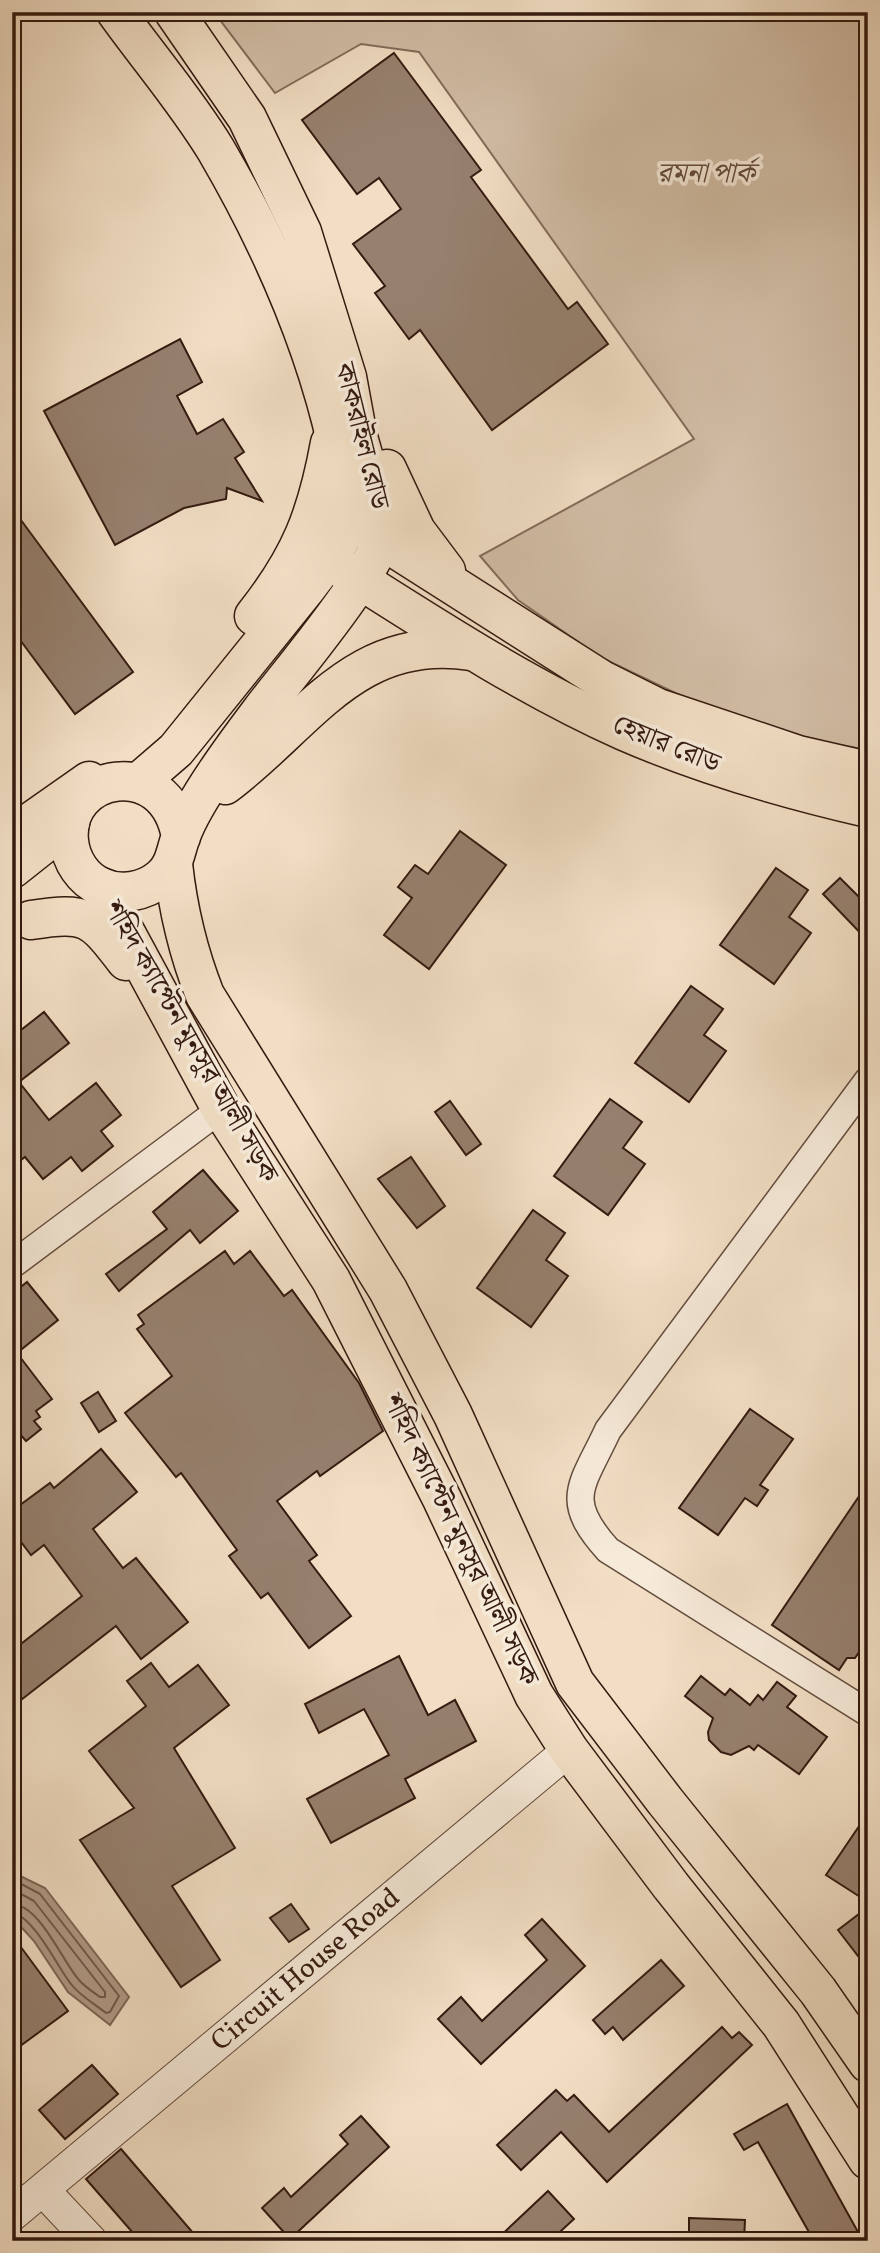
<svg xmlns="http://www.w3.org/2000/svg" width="880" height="2253" font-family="Vollkorn,'Noto Serif Bengali',serif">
  <rect width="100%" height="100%" fill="#f1dec4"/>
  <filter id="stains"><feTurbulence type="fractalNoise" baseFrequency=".00286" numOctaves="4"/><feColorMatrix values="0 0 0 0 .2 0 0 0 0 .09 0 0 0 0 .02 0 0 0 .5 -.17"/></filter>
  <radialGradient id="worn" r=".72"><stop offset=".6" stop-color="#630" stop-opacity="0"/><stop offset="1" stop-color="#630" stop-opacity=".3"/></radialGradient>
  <!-- green -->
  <path fill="#d1bda5" stroke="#826c5a" stroke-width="2" d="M 214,12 L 868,12 L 868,750 L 799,738 L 690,700 L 600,657 L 518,600 L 480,556 L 694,439 L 419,52 L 361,44 L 275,93 Z"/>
  <!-- water -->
  <path fill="#b19b87" stroke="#7f6757" stroke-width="2" d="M 12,1872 L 45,1888 L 129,1997 L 110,2025 L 68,1992 L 34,1941 L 12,1917 Z"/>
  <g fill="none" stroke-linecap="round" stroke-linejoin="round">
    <!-- shore -->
    <g stroke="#725a4c" stroke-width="2">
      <path d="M 12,1879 L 40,1894 L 119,1996 L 110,2012 L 106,2013 C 95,2004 80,1996 71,1984 C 58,1968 33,1915 12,1913"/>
      <path d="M 12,1889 L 34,1901 L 105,1992 L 105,1997 L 100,1997 C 93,1992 85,1987 79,1980 C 62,1961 40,1905 12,1904"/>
    </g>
  </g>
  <!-- building -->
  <g fill="#96806e" stroke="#341a10" stroke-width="2">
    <path d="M 394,53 L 481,170 L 471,177 L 568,309 L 577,302 L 608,344 L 492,430 L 420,330 L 409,339 L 375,293 L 385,286 L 353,244 L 401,209 L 379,178 L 357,194 L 302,120 Z"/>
    <path d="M 180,339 L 202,382 L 177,396 L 197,434 L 223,419 L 244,452 L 235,458 L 262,501 L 227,488 L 226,499 L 184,508 L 115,545 L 44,411 Z"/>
    <path d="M 12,508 L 133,672 L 75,714 L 12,629 Z"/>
    <path d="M 460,831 L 506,865 L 429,969 L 384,935 L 412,898 L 398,887 L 415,865 L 428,874 Z"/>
    <path d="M 776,868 L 808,890 L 789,917 L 811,933 L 774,984 L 720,945 Z"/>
    <path d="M 840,878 L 868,906 L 868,941 L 823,894 Z"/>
    <path d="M 691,986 L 723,1009 L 704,1035 L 726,1051 L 689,1102 L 635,1063 Z"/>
    <path d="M 44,1012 L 69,1043 L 19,1082 L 49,1120 L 96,1083 L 121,1115 L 101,1131 L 113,1146 L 82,1171 L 71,1157 L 43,1179 L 25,1157 L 12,1167 L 12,1037 Z"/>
    <path d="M 610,1099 L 642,1122 L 623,1148 L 645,1164 L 608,1215 L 554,1176 Z"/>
    <path d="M 450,1101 L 481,1144 L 466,1155 L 435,1112 Z"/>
    <path d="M 411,1157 L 445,1206 L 417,1228 L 378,1179 Z"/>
    <path d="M 203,1170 L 238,1211 L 200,1243 L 190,1230 L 119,1291 L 106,1274 L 167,1229 L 153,1212 Z"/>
    <path d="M 533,1210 L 565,1233 L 546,1260 L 568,1276 L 531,1327 L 477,1288 Z"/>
    <path d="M 225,1251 L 234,1264 L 250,1251 L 284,1296 L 292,1290 L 359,1383 L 383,1431 L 320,1476 L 317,1471 L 277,1501 L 317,1555 L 309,1561 L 351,1616 L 309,1648 L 268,1593 L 261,1598 L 229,1556 L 237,1550 L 181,1473 L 176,1477 L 125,1413 L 172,1376 L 137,1329 L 144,1324 L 138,1315 Z"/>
    <path d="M 27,1282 L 58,1320 L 17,1353 L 52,1399 L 36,1411 L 40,1417 L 34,1421 L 41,1429 L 26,1441 L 20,1434 L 12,1440 L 12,1294 Z"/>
    <path d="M 98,1392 L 116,1421 L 99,1432 L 81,1403 Z"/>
    <path d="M 750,1409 L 793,1439 L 760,1485 L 768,1490 L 757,1506 L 745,1498 L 718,1535 L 679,1508 Z"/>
    <path d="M 101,1449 L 137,1492 L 93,1529 L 123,1568 L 136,1558 L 188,1622 L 141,1659 L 116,1626 L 12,1707 L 12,1651 L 82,1596 L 44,1545 L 31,1555 L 12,1530 L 12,1511 L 50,1483 L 54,1488 Z"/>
    <path d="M 868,1483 L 868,1639 L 855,1658 L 847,1658 L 839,1670 L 772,1625 Z"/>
    <path d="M 399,1656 L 428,1715 L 455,1700 L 476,1741 L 405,1779 L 415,1798 L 331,1843 L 307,1799 L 389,1755 L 364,1709 L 319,1733 L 305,1704 Z"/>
    <path d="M 151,1663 L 169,1687 L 198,1665 L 229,1705 L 174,1748 L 235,1848 L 172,1886 L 220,1960 L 181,1987 L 80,1840 L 134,1808 L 89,1751 L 146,1706 L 127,1681 Z"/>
    <path d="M 701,1676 L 725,1695 L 730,1689 L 750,1705 L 758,1695 L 763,1700 L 777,1682 L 796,1696 L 787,1707 L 827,1737 L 799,1774 L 758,1745 L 754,1750 L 749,1746 L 731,1755 L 721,1752 L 709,1740 L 708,1732 L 713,1718 L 685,1696 Z"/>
    <path d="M 868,1813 L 868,1902 L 826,1875 Z"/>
    <path d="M 291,1904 L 309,1929 L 289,1942 L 270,1918 Z"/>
    <path d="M 868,1907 L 868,1969 L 838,1930 Z"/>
    <path d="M 542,1919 L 585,1966 L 481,2064 L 438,2019 L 461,1997 L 482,2021 L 547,1960 L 525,1935 Z"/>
    <path d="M 12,1935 L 68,2011 L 12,2052 Z"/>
    <path d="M 661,1960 L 684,1986 L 623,2040 L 613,2027 L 605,2034 L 593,2020 Z"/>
    <path d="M 722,2027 L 732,2038 L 739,2032 L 752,2045 L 607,2182 L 561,2132 L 521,2170 L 497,2145 L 556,2090 L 567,2101 L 574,2095 L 609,2132 Z"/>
    <path d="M 92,2065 L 118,2094 L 65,2139 L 39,2110 Z"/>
    <path d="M 787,2104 L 863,2241 L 814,2241 L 758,2142 L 744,2150 L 734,2134 Z"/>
    <path d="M 361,2116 L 389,2147 L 290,2239 L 262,2208 L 284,2188 L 291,2197 L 348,2144 L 340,2135 Z"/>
    <path d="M 121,2149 L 200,2241 L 140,2241 L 86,2179 Z"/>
    <path d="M 548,2191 L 574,2219 L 550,2241 L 495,2241 Z"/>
    <path d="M 689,2218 L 745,2220 L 744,2241 L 689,2241 Z"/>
  </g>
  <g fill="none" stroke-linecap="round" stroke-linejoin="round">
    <defs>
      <g id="minor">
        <path d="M 868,1080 L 608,1430 C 582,1486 562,1499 608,1550 L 868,1713"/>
        <path d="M 12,1265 L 221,1109"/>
      </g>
      <g id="tertiary">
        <path d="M 43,2190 L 91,2241"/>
        <path d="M 12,2215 L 569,1750"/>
      </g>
      <g id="primary">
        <path d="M 116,12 C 149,58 187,102 216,150 C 269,241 314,342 337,445 C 341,467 353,496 348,518 C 344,542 322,567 308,586 L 176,750 L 139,782"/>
        <path d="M 174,12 L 247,118 L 302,232 L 347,377 L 358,437 L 384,528 C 383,564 287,676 261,711 C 237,743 194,800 181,836 C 175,852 175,866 161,878 C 144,892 121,896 101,887 C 83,879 71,861 69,841 C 62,773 166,752 181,837"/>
        <path d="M 387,469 L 416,531 L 446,571"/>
        <path d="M 363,528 L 602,680 L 658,708 L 798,755 L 868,771"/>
        <path d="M 338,566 C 431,625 524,686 624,731 C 702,765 785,789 868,808"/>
        <path d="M 254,616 C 300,558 317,515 330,443"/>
        <path d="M 225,785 C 307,724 354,633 471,651"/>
        <path d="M 12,835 L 89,781"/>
        <path d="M 173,864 C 178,910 188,952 205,995 L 388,1290 L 453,1415 L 575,1683 L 665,1801 L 818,1991 L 868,2063"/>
        <path d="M 12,869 L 70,823"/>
        <path d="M 101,887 L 221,1109 L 331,1280 L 442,1499 L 534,1695 L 569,1750 L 671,1886 L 781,2024 L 868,2160"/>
        <path d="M 31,920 C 88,911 92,917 126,961"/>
      </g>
    </defs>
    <!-- minor casing -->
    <use href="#minor" stroke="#634b3d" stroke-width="29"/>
    <!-- tertiary casing -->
    <use href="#tertiary" stroke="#634b3d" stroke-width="34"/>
    <!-- primary casing -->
    <use href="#primary" stroke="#341a10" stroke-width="41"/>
    <!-- minor -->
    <use href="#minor" stroke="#f6ead9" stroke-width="26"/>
    <!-- tertiary -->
    <use href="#tertiary" stroke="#f6ead9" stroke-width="32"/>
    <!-- primary -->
    <use href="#primary" stroke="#f1dec4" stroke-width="38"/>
  </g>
  <g text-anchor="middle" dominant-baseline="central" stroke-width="7" stroke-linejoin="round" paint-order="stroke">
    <!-- park labels -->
    <g font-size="28" font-style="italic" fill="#634b3d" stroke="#f6ead9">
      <text x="706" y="174">রমনা পার্ক</text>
    </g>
    <!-- street labels -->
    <g font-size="28" fill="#341a10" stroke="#f6ead9">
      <text transform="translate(361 436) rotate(76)">কাকরাইল রোড</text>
      <text transform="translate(666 745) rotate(22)">হেয়ার রোড</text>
      <text transform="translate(190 1042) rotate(60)">শহিদ ক্যাপ্টেন মুনসুর আলী সড়ক</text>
      <text transform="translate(460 1540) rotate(64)">শহিদ ক্যাপ্টেন মুনসুর আলী সড়ক</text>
      <text transform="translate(306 1970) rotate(-40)">Circuit House Road</text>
    </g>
  </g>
  <!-- margin -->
  <rect width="880" height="2253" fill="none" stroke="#f1dec4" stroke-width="42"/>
  <rect x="14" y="14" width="852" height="2225" fill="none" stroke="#341a10" stroke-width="3.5"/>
  <rect x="21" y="21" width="838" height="2211" fill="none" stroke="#341a10" stroke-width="2"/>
  <rect width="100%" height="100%" filter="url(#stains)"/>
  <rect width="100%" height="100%" fill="url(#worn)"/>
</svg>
